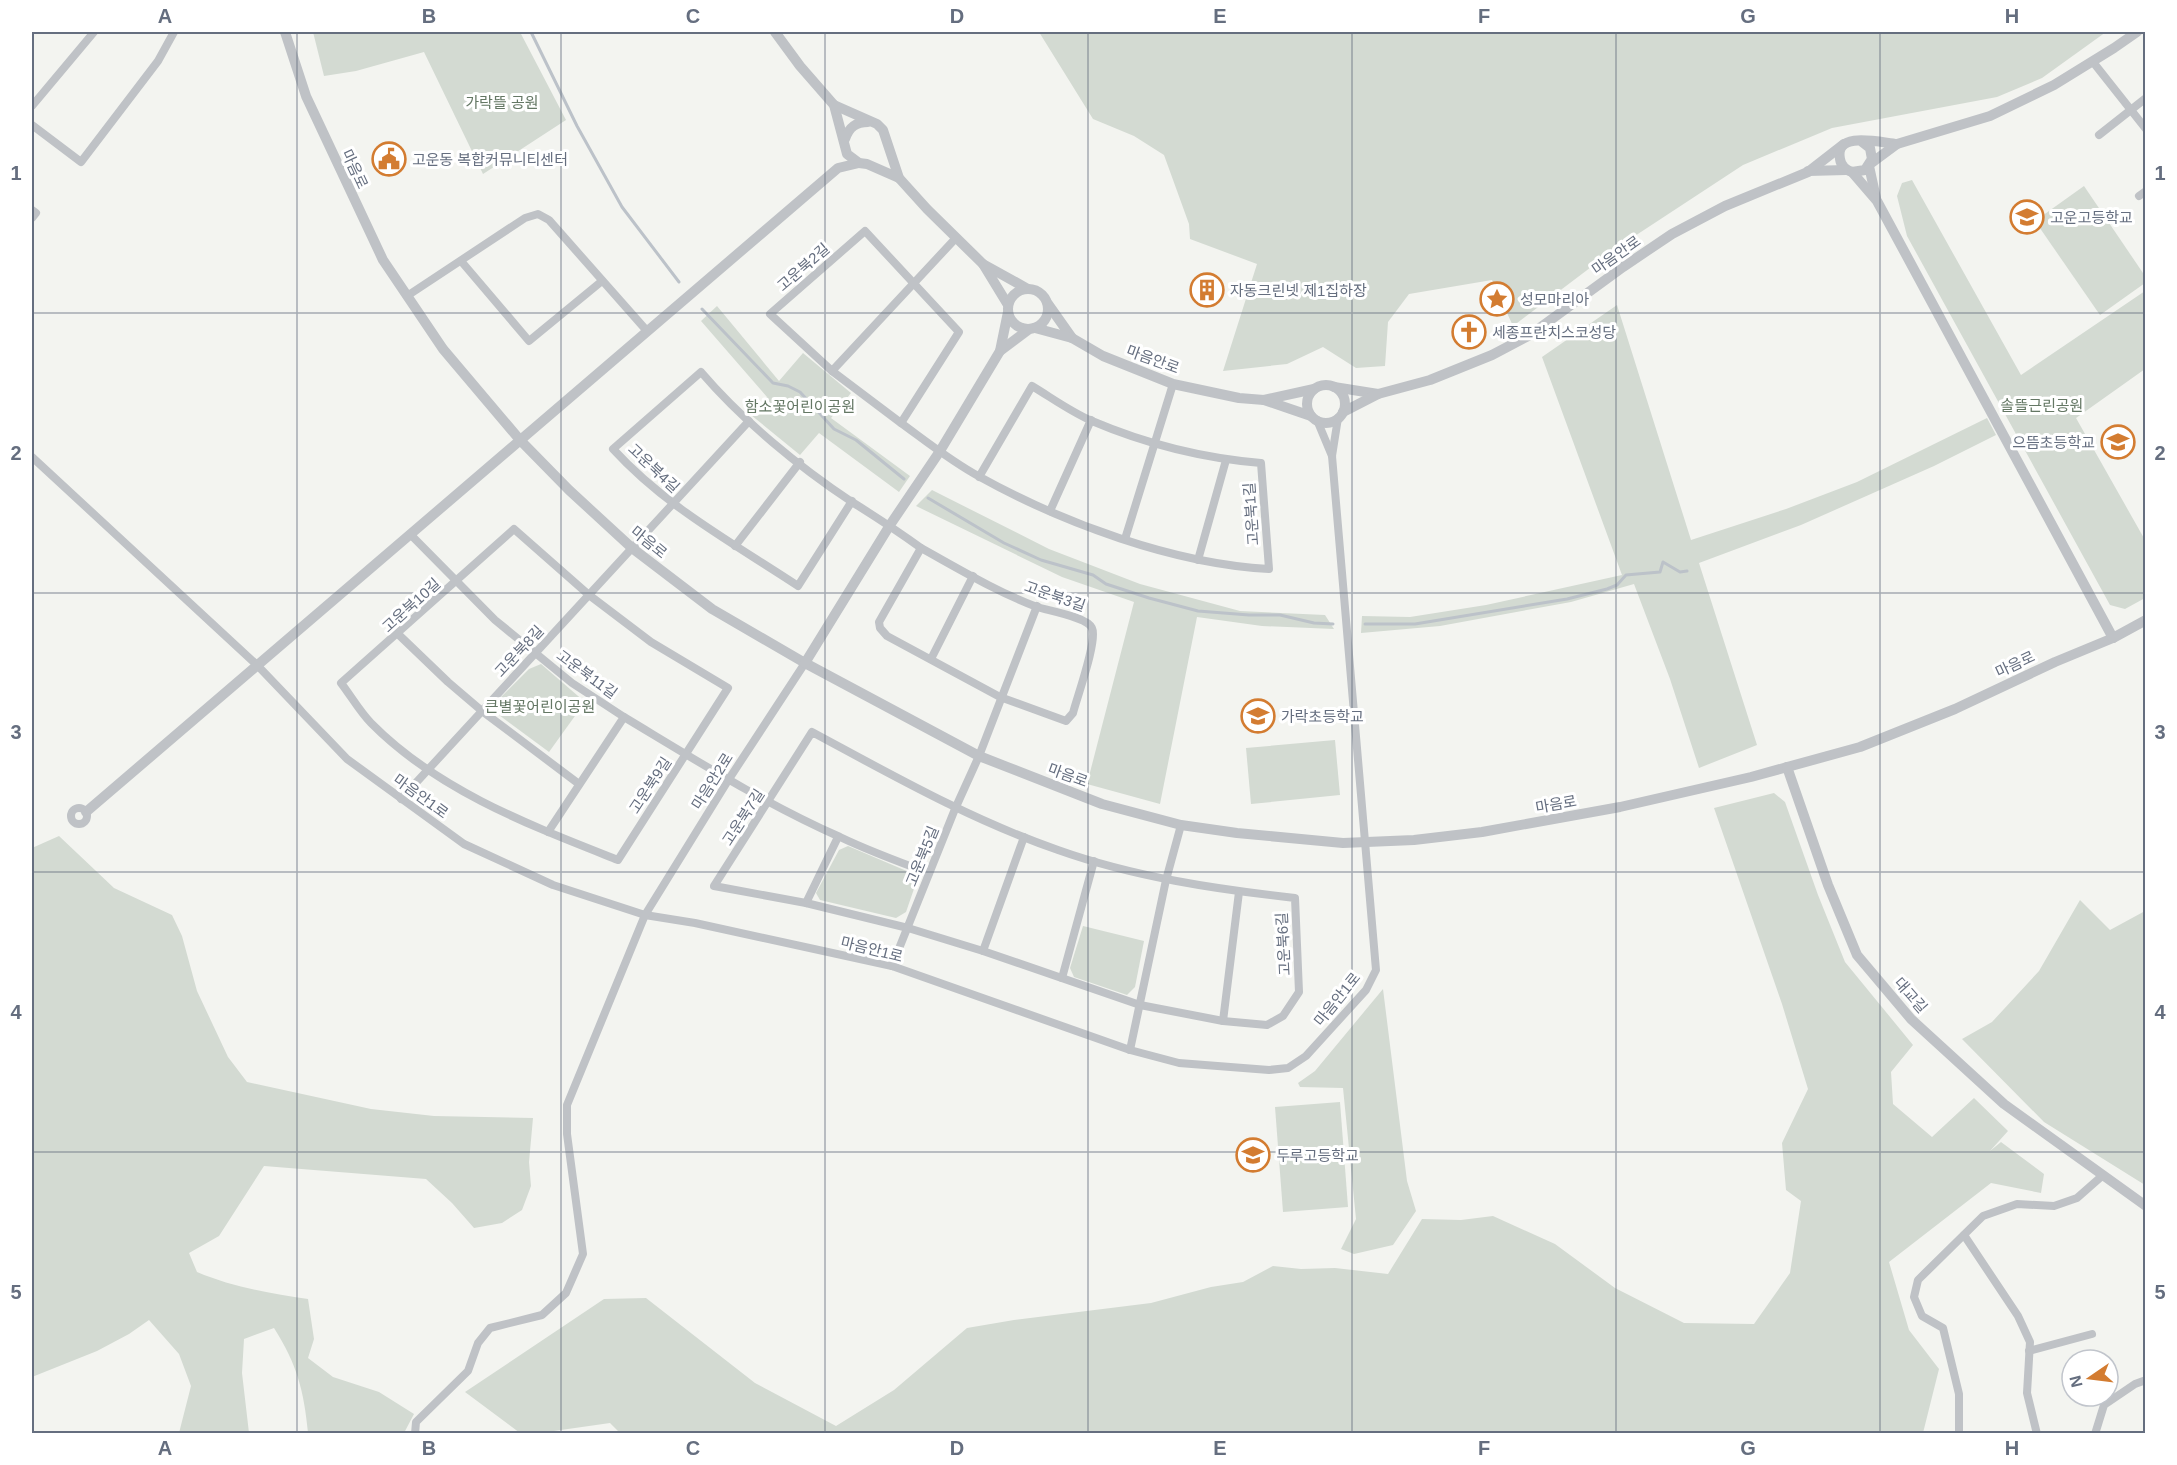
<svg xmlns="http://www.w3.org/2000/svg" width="2177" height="1465" font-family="Helvetica,'Noto Sans KR',sans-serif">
  <rect width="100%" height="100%" fill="#f3f4f0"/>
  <!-- green -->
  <g fill="#d3dad2">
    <path d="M 313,32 L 520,32 L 566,120 L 483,174 L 424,52 L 356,71 L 324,76 Z"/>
    <path d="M 1039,32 L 2106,32 L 2042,78 L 1997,97 L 1832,128 L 1743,165 L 1615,249 L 1513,326 L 1492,280 L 1409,294 L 1388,322 L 1385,366 L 1356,368 L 1323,347 L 1287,364 L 1223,371 L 1257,264 L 1190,239 L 1189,224 L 1164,155 L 1134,136 L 1093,119 Z"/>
    <path d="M 1912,180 L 2021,375 L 2145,291 L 2145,369 L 2076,418 L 2145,540 L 2145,598 L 2125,609 L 2110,605 L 1907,236 L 1897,196 L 1902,183 Z"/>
    <path d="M 2084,186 L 2145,276 L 2145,283 L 2100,315 L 2035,221 Z"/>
    <path d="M 1617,305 L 1691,540 L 1786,509 L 1857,482 L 1987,418 L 1996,435 L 1934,466 L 1801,525 L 1699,563 L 1757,745 L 1699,768 L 1670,679 L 1634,584 L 1571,602 L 1440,626 L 1361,633 L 1362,616 L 1410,617 L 1486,605 L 1622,575 L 1542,357 Z"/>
    <path d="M 717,306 L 779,381 L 803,353 L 851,393 L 831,418 L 910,476 L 899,492 L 819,433 L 800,455 L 751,415 L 767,397 L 701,321 Z"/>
    <path d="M 932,490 L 1049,549 L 1140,584 L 1240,611 L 1325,615 L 1334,629 L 1262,626 L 1197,617 L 1160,804 L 1087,784 L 1134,602 L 1062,577 L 916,506 Z"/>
    <path d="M 541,664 L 585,702 L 549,752 L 499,715 L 494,704 L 529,669 Z"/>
    <path d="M 1335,740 L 1340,795 L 1251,804 L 1246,748 Z"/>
    <path d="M 1774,793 L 1785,802 L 1818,895 L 1845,962 L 1913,1045 L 1891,1072 L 1893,1104 L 1932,1137 L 1974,1098 L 2008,1131 L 1990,1151 L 2001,1142 L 2044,1174 L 2041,1193 L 1991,1183 L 1889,1262 L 1909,1330 L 1939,1369 L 1923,1433 L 621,1434 L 610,1423 L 540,1433 L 520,1433 L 465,1392 L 604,1299 L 646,1298 L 755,1383 L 836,1426 L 894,1390 L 967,1328 L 1014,1320 L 1151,1303 L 1211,1287 L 1243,1282 L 1273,1266 L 1301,1269 L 1335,1268 L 1388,1274 L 1422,1219 L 1461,1220 L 1493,1216 L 1555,1244 L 1615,1288 L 1684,1323 L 1754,1324 L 1790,1273 L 1801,1201 L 1786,1190 L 1782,1143 L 1808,1089 L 1782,1004 L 1714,808 Z"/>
    <path d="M 59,836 L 114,888 L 172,915 L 182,936 L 197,991 L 228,1057 L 247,1082 L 371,1109 L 434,1116 L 533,1118 L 529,1162 L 531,1186 L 522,1210 L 502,1223 L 474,1228 L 452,1203 L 426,1179 L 264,1166 L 219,1236 L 189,1253 L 197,1272 C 232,1287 270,1293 308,1299 L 314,1339 L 308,1358 L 333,1377 L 379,1392 L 414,1414 L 404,1433 L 308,1433 C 304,1391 297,1364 274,1328 L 244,1339 L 242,1373 L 249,1433 L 179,1433 L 191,1386 L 179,1354 L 149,1320 L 129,1334 L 97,1351 L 32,1377 L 32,848 Z"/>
    <path d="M 848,846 L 909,872 L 916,883 L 906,912 L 896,918 L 820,900 L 816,893 L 839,850 Z"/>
    <path d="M 2080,900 L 2110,930 L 2145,911 L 2145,1185 L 2044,1122 L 1962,1039 L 1992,1022 L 2039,971 Z"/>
    <path d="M 1083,926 L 1144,941 L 1135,987 L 1127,995 L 1074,977 L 1070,968 Z"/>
    <path d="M 1383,989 L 1407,1181 L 1416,1211 L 1393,1245 L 1354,1254 L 1341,1249 L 1356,1219 L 1343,1088 L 1300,1087 L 1298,1083 L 1315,1071 Z"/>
    <path d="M 1340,1102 L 1348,1207 L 1283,1212 L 1275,1107 Z"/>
  </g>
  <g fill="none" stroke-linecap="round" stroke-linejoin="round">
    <!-- stream -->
    <g stroke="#bcc2c9" stroke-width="3">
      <path d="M 531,32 L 577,126 L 622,207 L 679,282"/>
      <path d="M 702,309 L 773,383 L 788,386 L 800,392 L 834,429 L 856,440 L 904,479"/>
      <path d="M 928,498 L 1004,543 L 1041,560 L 1093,575 L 1106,584 L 1149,598 L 1198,611 L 1249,615 L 1280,615 L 1314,623 L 1333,624"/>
      <path d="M 1365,624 L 1415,624 L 1567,599 L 1607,589 L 1617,585 L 1626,575 L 1660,572 L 1663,562 L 1680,572 L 1687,571"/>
    </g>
    <!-- minor -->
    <g stroke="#bfc2c6" stroke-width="8">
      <path d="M 2093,62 L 2146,129"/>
      <path d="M 32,106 L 94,32"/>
      <path d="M 32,125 L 81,162 L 158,61 L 174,32"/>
      <path d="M 2099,135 L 2146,98"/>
      <path d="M 2139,196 L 2146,191"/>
      <path d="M 32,210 L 36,213 L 32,218"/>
      <path d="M 865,231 L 959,332 L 901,423 L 832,371 L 770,314 Z"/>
      <path d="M 461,261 L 529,341 L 602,281"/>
      <path d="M 407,296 L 525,218 L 538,214 L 549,220 L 647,331"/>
      <path d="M 832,371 L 955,239"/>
      <path d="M 1317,420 L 1332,456"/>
      <path d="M 901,423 C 927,442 952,462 980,477 C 1063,523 1174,564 1269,569 L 1261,463 C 1202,458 1146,444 1092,421 C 1071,412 1052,398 1032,386 L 979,477"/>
      <path d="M 32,457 L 257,665 L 347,759 L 464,844 L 553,885 L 645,915 L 695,923 L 892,966 L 1130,1050 L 1179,1063 L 1269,1070 L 1288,1068 L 1306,1056 L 1366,990 L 1376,970 L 1332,456 L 1338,418"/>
      <path d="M 852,501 L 798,586 C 733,543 666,507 613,449 L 701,372 C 743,421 799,467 852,502 C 876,517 899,532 921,548"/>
      <path d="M 1050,511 L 1091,420"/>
      <path d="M 514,529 L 589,595 L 651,642 L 728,688 L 618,860 C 532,826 438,791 371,723 C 360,712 351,696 341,683 Z"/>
      <path d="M 410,534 L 495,620 L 572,683 L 624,717 L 548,832"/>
      <path d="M 1125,539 L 1173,384"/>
      <path d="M 735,546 L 800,462"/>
      <path d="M 921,548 C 959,569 997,592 1037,607 C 1050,611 1087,617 1092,628 C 1098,640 1077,697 1073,713 L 1066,721 L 1000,697 L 887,636 L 880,628 L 879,622 Z"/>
      <path d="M 1198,560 L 1226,460"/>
      <path d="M 398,634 L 448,682 L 482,711 L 579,784"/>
      <path d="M 931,659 L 973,576"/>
      <path d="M 624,717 C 694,759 765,804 840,837 C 869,851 899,862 929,873"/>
      <path d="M 812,732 C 892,775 971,820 1058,850 C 1134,877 1215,889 1295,898 L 1299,992 L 1283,1016 L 1267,1025 L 1223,1021 L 1140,1005 L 983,951 L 908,928 L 806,903 L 714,886 Z"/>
      <path d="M 401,799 L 749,421"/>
      <circle cx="79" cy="816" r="8"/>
      <path d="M 806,903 L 838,837"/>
      <path d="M 983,951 L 1024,837"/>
      <path d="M 892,966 L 955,809 L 979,756 L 1037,606"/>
      <path d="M 1062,978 L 1094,861"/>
      <path d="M 1223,1021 L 1239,892"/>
      <path d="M 1130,1050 L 1166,880 L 1181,825"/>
      <path d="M 1964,1235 L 2018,1316 L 2030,1342 L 2027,1393 L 2037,1434"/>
      <path d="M 2029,1351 L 2092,1334"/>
      <path d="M 415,1434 L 416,1422 L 468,1371 L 478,1343 L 490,1328 L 542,1315 L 566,1293 L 583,1254 L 567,1134 L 567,1105 L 645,915 L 729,779 L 805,663"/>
      <path d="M 1959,1434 L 1959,1394 L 1943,1328 L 1922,1316 L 1914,1297 L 1918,1280 L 1983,1216 L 2017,1204 L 2054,1206 L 2077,1198 L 2102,1176"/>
      <path d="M 2095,1434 L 2104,1405 L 2135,1384 L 2146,1380"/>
    </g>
    <!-- tertiary -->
    <g stroke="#bfc2c6" stroke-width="10">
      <path d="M 285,32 L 306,96 L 383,260 L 443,349 L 520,440 L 569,490 L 632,548 L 712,609 L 805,663 L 979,756 L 1102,804 L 1181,825 L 1237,833 L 1343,843 L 1414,840 L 1482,832 L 1620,807 L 1751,777 L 1860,747 L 1955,709 L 2055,662 L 2113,638 L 2146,620"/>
      <path d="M 775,32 L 800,66 L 834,105 L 847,154 L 859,163 L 867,164 L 899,178"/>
      <path d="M 834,105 L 877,124 L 883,130 L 899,178 L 927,209 L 983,264 L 1028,289"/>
      <path d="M 845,139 C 849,127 856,122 868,122"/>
      <path d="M 1861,141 L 1870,148 L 1872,159 L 1865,170 L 1852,172 C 1846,170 1841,166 1840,159 C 1834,130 1882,143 1897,144"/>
      <path d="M 1870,164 L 1897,144 L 1990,116 L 2054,85 L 2114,48 L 2137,32"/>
      <path d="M 1869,166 L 1876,198"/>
      <path d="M 1808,171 L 1846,170"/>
      <path d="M 1852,172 L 1877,201 L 2113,638"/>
      <path d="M 983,264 L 1008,305"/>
      <circle cx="1028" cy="309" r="20"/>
      <path d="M 1048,304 L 1072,338"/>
      <path d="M 1035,328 L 1072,338 L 1103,356 L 1173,384 L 1239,398 L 1264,400 L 1311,416"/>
      <path d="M 1000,351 L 1028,330"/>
      <circle cx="1326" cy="404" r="19"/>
      <path d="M 1334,387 L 1378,394"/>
      <path d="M 1264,400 L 1314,389"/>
      <path d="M 1343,412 L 1378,394 L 1430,380 L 1492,355 L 1530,335 L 1623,267 L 1672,234 L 1725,206 L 1808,172 L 1844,144"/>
      <path d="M 805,663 L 890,525 L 940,451 L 1000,351 L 1008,312"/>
      <path d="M 1787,767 L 1828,885 L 1857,955 L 1911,1019 L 2004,1104 L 2146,1206"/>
      <path d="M 86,812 L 838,168 L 859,163"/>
    </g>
  </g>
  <!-- grid -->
  <path fill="none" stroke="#656e7f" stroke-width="1.5" stroke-opacity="0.55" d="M 297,32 L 297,1434M 561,32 L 561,1434M 825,32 L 825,1434M 1088,32 L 1088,1434M 1352,32 L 1352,1434M 1616,32 L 1616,1434M 1880,32 L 1880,1434M 32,313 L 2146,313M 32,593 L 2146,593M 32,872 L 2146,872M 32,1152 L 2146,1152"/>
  <!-- icons -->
  <defs>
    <symbol id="civic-ring" viewBox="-11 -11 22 22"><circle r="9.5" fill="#fff" stroke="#d37c31" stroke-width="1.5"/><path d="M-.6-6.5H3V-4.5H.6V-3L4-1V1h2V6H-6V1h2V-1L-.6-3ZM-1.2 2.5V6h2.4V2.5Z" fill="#d37c31"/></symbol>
    <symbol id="school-ring" viewBox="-11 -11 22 22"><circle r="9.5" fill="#fff" stroke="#d37c31" stroke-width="1.5"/><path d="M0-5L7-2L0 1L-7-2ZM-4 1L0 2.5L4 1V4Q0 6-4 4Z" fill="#d37c31"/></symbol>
    <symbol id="building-ring" viewBox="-11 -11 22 22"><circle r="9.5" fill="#fff" stroke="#d37c31" stroke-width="1.5"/><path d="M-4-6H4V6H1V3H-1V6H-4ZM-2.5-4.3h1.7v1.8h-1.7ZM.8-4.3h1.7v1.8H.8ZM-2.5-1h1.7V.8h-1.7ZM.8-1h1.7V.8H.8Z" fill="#d37c31"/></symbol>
    <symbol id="sight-ring" viewBox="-11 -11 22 22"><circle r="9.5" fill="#fff" stroke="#d37c31" stroke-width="1.5"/><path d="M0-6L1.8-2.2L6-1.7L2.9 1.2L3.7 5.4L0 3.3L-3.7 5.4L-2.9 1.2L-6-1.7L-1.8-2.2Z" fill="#d37c31"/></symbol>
    <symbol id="church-ring" viewBox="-11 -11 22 22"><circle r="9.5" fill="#fff" stroke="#d37c31" stroke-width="1.5"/><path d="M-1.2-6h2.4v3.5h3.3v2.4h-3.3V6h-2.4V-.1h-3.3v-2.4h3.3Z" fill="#d37c31"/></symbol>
  </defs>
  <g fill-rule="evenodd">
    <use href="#civic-ring" x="370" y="140" width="38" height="38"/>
    <use href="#school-ring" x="2008" y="198" width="38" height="38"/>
    <use href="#building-ring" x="1188" y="271" width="38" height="38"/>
    <use href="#sight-ring" x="1478" y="280" width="38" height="38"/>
    <use href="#church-ring" x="1450" y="313" width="38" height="38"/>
    <use href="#school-ring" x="2099" y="423" width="38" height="38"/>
    <use href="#school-ring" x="1239" y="697" width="38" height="38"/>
    <use href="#school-ring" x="1234" y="1136" width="38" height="38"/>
  </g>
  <g text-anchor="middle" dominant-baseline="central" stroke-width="6" stroke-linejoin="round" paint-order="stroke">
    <!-- park labels -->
    <g font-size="15" fill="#647764" stroke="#fff">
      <text x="502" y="102">가락뜰 공원</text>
      <text x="2042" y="405">솔뜰근린공원</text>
      <text x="800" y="406">함소꽃어린이공원</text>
      <text x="540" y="706">큰별꽃어린이공원</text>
    </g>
    <!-- poi labels -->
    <g font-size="15" fill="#656e7f" stroke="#fff" text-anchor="start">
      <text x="412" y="159">고운동 복합커뮤니티센터</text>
      <text x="2050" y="217">고운고등학교</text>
      <text x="1230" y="290">자동크린넷 제1집하장</text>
      <text x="1520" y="299">성모마리아</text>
      <text x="1492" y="332">세종프란치스코성당</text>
      <text x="2095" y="442" text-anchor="end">으뜸초등학교</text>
      <text x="1281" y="716">가락초등학교</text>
      <text x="1276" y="1155">두루고등학교</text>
    </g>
    <!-- street labels -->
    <g font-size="15" fill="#656e7f" stroke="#fff">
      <text transform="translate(355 169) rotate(65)">마음로</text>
      <text transform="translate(1616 255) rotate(-35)">마음안로</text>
      <text transform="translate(803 267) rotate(-41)">고운북2길</text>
      <text transform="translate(1153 359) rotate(20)">마음안로</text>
      <text transform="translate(654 468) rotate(43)">고운북4길</text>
      <text transform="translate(1251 514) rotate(-94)">고운북1길</text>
      <text transform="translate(649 542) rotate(39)">마음로</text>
      <text transform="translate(1055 596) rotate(19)">고운북3길</text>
      <text transform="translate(411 605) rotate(-42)">고운북10길</text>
      <text transform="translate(519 651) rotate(-47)">고운북8길</text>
      <text transform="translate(2015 664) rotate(-25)">마음로</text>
      <text transform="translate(587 674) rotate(36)">고운북11길</text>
      <text transform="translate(1068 775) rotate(20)">마음로</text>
      <text transform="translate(712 781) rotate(-58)">마음안2로</text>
      <text transform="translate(650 785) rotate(-57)">고운북9길</text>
      <text transform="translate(421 796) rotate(36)">마음안1로</text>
      <text transform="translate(1556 804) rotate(-10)">마음로</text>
      <text transform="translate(743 817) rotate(-57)">고운북7길</text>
      <text transform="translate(922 856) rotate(-68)">고운북5길</text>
      <text transform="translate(1283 944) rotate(-93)">고운북6길</text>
      <text transform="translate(872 949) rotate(14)">마음안1로</text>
      <text transform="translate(1911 995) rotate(49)">대교길</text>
      <text transform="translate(1337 999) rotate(-51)">마음안1로</text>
    </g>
  </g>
  <!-- border -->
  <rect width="2177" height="1465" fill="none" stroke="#ffffff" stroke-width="66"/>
  <!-- north arrow -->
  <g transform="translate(2090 1378) rotate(256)"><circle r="28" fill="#ffffff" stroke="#c1c5cc" stroke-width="1.5"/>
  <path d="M0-4.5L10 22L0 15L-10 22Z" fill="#d37c31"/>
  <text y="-9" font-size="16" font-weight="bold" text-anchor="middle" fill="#656e7f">N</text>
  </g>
  <rect x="33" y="33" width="2111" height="1399" fill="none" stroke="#656e7f" stroke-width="2"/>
  <g font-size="20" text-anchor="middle" font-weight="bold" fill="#656e7f">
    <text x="165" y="23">A</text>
    <text x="429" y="23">B</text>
    <text x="693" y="23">C</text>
    <text x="957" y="23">D</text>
    <text x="1220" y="23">E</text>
    <text x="1484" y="23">F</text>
    <text x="1748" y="23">G</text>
    <text x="2012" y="23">H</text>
    <text x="16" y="180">1</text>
    <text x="2160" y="180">1</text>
    <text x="16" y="460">2</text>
    <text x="2160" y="460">2</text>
    <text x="16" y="739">3</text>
    <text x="2160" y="739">3</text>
    <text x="16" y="1019">4</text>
    <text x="2160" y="1019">4</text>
    <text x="16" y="1299">5</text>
    <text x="2160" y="1299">5</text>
    <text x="165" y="1455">A</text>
    <text x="429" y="1455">B</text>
    <text x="693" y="1455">C</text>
    <text x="957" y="1455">D</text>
    <text x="1220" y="1455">E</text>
    <text x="1484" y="1455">F</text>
    <text x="1748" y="1455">G</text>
    <text x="2012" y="1455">H</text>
  </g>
</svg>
